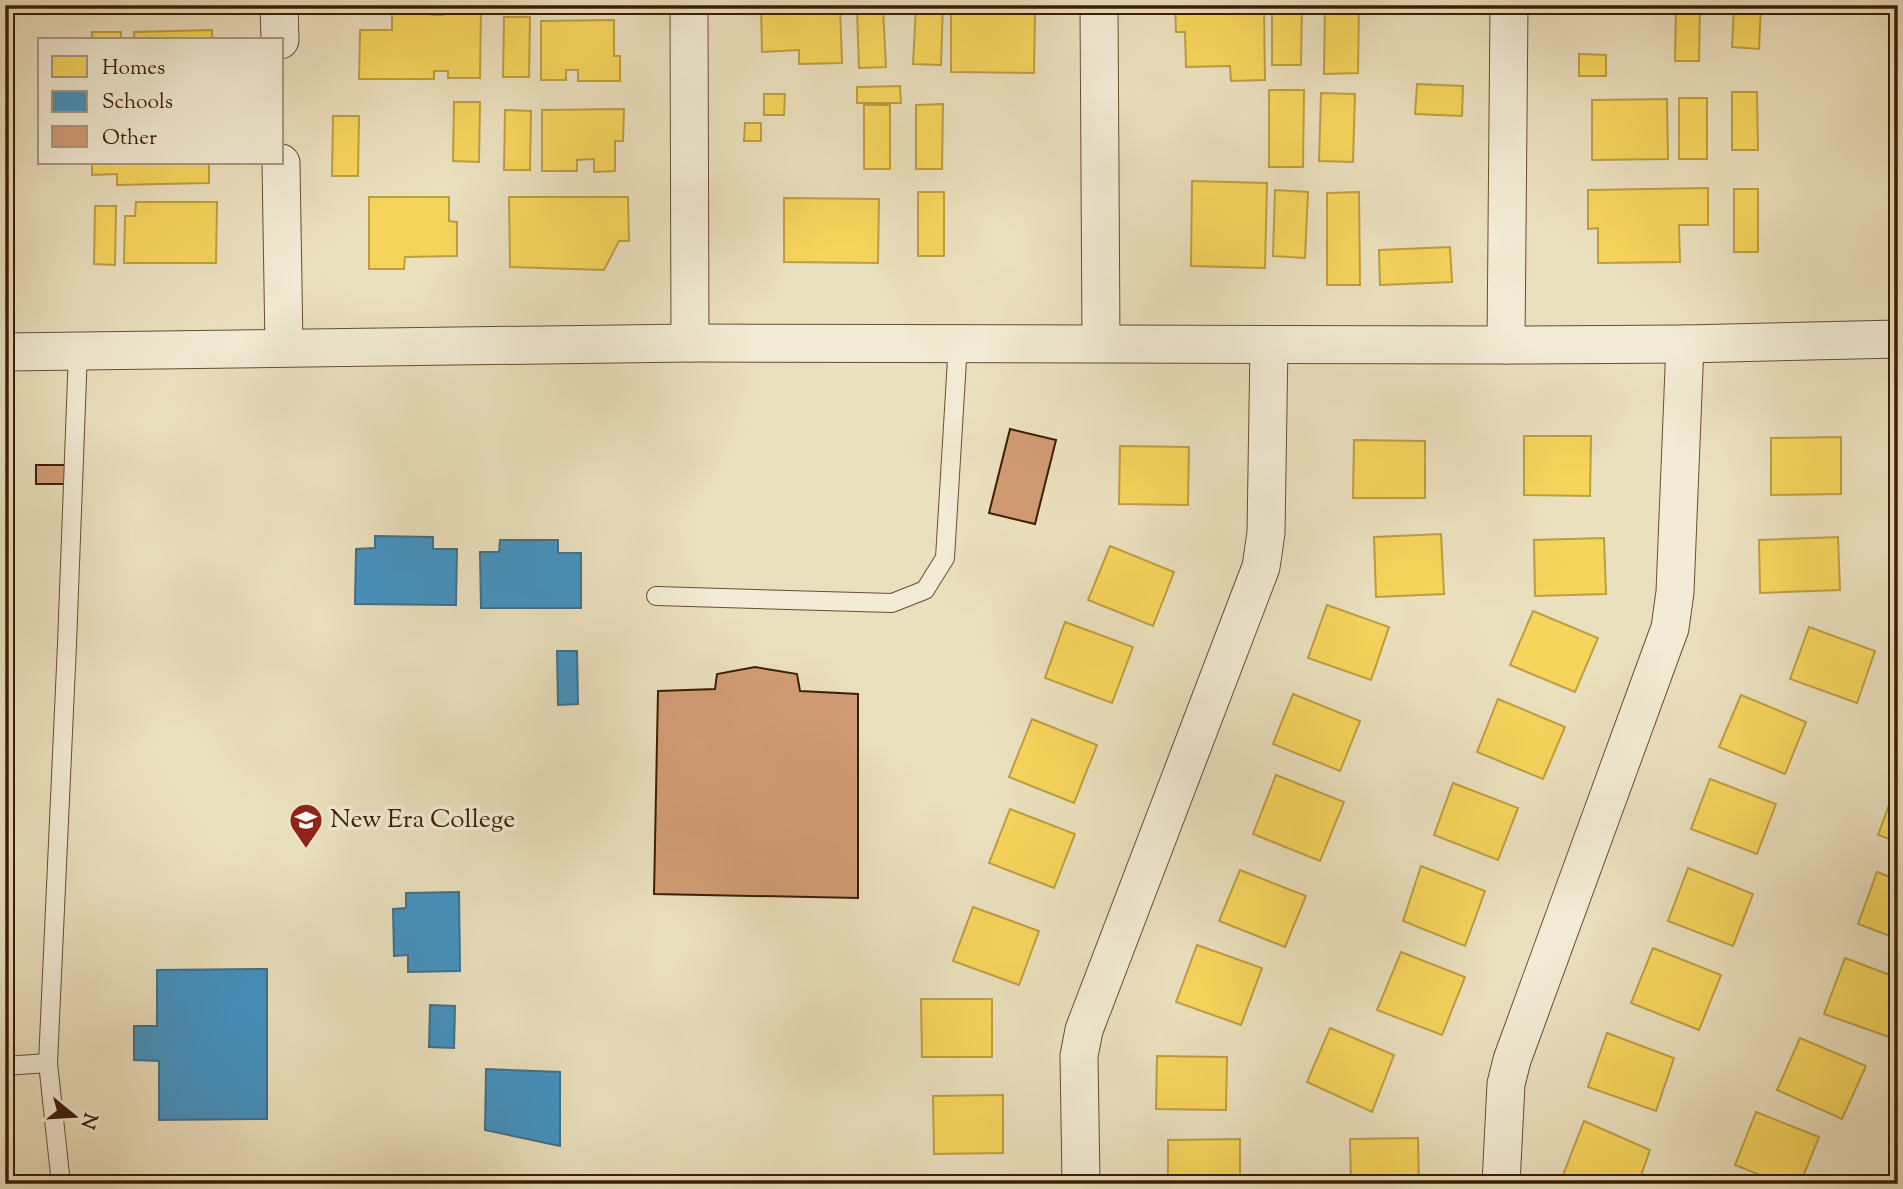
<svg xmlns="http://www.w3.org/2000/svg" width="1903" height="1189" font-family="'Sorts Mill Goudy',serif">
  <rect width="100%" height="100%" fill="#ebe0be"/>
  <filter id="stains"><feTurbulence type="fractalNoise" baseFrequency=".00286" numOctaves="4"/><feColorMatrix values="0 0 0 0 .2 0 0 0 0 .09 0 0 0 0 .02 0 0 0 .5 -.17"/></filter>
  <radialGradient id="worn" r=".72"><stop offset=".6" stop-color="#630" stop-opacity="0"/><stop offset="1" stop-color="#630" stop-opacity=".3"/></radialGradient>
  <!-- homes -->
  <g fill="#f6d55c" stroke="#be9e42" stroke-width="2">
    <rect x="129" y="5" width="32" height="3"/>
    <path d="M 761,5 L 840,5 L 842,63 L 799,64 L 799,50 L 762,52 Z"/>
    <path d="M 916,5 L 943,5 L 941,65 L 913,64 Z"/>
    <path d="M 1001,5 L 1026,5 L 1025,13 L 1035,13 L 1034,73 L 951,72 L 951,7 L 992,7 L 991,13 L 1001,13 Z"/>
    <path d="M 1175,5 L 1264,5 L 1265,80 L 1231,81 L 1230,66 L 1186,67 L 1185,32 L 1176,32 Z"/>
    <path d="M 1272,5 L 1302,5 L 1301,65 L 1272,65 Z"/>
    <path d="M 1325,5 L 1359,5 L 1358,73 L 1324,74 Z"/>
    <path d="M 1676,5 L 1700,5 L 1699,61 L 1675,61 Z"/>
    <path d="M 1734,5 L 1761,5 L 1759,49 L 1732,47 Z"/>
    <path d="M 392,9 L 432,10 L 432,15 L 443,15 L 444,9 L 481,9 L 480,78 L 448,78 L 448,71 L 434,71 L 434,79 L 359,79 L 360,30 L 392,30 Z"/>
    <path d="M 883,9 L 886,67 L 859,68 L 857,10 Z"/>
    <path d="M 504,17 L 530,17 L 529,77 L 503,77 Z"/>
    <path d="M 614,20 L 614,56 L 620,56 L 620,81 L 578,81 L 578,70 L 566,70 L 566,80 L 541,80 L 541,21 Z"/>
    <path d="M 212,30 L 212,40 L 134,40 L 134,32 Z"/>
    <rect x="92" y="32" width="29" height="8"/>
    <path d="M 1579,54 L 1606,55 L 1606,76 L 1579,76 Z"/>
    <path d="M 1417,84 L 1463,86 L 1462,116 L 1415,114 Z"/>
    <path d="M 900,86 L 901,103 L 857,103 L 857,87 Z"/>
    <path d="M 1269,90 L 1304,90 L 1303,167 L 1269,167 Z"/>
    <path d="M 1732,92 L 1757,92 L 1758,150 L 1732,150 Z"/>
    <path d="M 1321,93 L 1355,94 L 1353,162 L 1319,161 Z"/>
    <path d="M 764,94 L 785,94 L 784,115 L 764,115 Z"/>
    <rect x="1679" y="98" width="28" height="61"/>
    <path d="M 1667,99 L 1668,159 L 1592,160 L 1592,100 Z"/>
    <path d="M 454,102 L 480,102 L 479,162 L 453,161 Z"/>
    <path d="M 943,104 L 942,169 L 916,169 L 916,105 Z"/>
    <rect x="864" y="105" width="26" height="64"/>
    <path d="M 624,109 L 623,141 L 615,141 L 615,171 L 594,172 L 594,159 L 577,160 L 577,171 L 542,171 L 542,110 Z"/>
    <path d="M 505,110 L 531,111 L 530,170 L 504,170 Z"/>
    <path d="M 333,116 L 359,116 L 358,176 L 332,176 Z"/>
    <path d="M 745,123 L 761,123 L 761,141 L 744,141 Z"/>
    <path d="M 92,163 L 209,163 L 209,183 L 117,185 L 117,174 L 92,175 Z"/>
    <path d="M 1192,181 L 1267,183 L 1265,268 L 1191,266 Z"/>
    <path d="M 1708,188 L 1708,225 L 1679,225 L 1680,262 L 1598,263 L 1598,228 L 1588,229 L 1588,190 Z"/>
    <rect x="1734" y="189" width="24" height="63"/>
    <path d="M 1275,190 L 1308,192 L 1305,258 L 1273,256 Z"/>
    <rect x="918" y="192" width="26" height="64"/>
    <path d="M 1359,192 L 1360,285 L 1327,285 L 1327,193 Z"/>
    <path d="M 369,197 L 449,197 L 449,221 L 457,222 L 457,256 L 405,257 L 404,269 L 369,269 Z"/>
    <path d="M 509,197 L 628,197 L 629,241 L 619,241 L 604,270 L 510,267 Z"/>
    <path d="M 784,198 L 879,199 L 878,263 L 784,262 Z"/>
    <path d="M 136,202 L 217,202 L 216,263 L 124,263 L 125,216 L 135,216 Z"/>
    <path d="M 95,206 L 116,206 L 115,265 L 94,264 Z"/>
    <path d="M 1450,247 L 1452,282 L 1380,285 L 1379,250 Z"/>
    <path d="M 1524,436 L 1591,436 L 1590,496 L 1524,495 Z"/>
    <path d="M 1841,437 L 1841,494 L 1771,495 L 1771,438 Z"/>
    <path d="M 1354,440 L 1425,441 L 1425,498 L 1353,498 Z"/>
    <path d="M 1120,446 L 1189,447 L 1188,505 L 1119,504 Z"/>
    <path d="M 1441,534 L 1444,594 L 1376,597 L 1374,537 Z"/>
    <path d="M 1838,537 L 1840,590 L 1760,593 L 1759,540 Z"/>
    <path d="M 1604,538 L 1606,594 L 1535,596 L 1534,540 Z"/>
    <path d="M 1110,546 L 1174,572 L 1153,626 L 1088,600 Z"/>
    <path d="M 1327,605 L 1389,627 L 1371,680 L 1308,658 Z"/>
    <path d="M 1533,611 L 1598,638 L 1575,692 L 1510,665 Z"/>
    <path d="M 1065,622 L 1133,647 L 1112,703 L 1045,678 Z"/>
    <path d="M 1809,627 L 1875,651 L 1857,703 L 1790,679 Z"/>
    <path d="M 1293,694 L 1360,721 L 1340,771 L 1273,744 Z"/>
    <path d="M 1741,695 L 1806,722 L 1785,774 L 1719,747 Z"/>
    <path d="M 1498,699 L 1565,727 L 1543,779 L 1477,752 Z"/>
    <path d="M 1032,719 L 1097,745 L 1074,803 L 1009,777 Z"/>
    <path d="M 1276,775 L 1344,802 L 1320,861 L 1253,834 Z"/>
    <path d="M 1710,779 L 1776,804 L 1757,854 L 1691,829 Z"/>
    <path d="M 1898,781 L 1898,842 L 1878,835 Z"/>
    <path d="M 1453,783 L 1518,808 L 1498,860 L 1434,835 Z"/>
    <path d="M 1010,809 L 1075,834 L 1054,888 L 989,863 Z"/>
    <path d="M 1421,866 L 1485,891 L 1465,946 L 1403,921 Z"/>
    <path d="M 1688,868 L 1753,894 L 1733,946 L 1668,921 Z"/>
    <path d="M 1240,870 L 1306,896 L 1285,947 L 1219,921 Z"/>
    <path d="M 1877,872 L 1898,880 L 1898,939 L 1858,924 Z"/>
    <path d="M 973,907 L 1039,931 L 1019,985 L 953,961 Z"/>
    <path d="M 1197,945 L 1262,968 L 1241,1025 L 1176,1002 Z"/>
    <path d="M 1653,948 L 1721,975 L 1699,1030 L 1631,1003 Z"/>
    <path d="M 1401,952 L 1465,977 L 1442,1035 L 1377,1010 Z"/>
    <path d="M 1845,958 L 1898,978 L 1898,1014 L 1889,1037 L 1824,1014 Z"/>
    <path d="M 921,999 L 992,999 L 992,1057 L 922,1057 Z"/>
    <path d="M 1330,1028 L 1394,1055 L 1372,1112 L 1307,1082 Z"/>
    <path d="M 1607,1033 L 1674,1058 L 1656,1111 L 1588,1087 Z"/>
    <path d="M 1800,1038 L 1866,1066 L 1842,1119 L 1777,1090 Z"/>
    <path d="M 1157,1056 L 1227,1057 L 1226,1110 L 1156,1109 Z"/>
    <path d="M 1003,1095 L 1003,1153 L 934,1154 L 933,1096 Z"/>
    <path d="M 1756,1112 L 1819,1137 L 1800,1184 L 1782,1184 L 1735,1165 Z"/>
    <path d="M 1584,1121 L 1650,1150 L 1638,1184 L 1585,1184 L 1563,1175 Z"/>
    <path d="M 1418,1138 L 1419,1184 L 1351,1184 L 1350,1139 Z"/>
    <path d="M 1240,1139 L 1240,1184 L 1168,1184 L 1168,1140 Z"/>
  </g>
  <!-- schools -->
  <g fill="#4393c3" stroke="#41708a" stroke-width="2">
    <path d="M 375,536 L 433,537 L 433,549 L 457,549 L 456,605 L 355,604 L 356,549 L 375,548 Z"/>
    <path d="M 500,540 L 558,540 L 558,553 L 581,553 L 581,608 L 481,608 L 480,552 L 499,552 Z"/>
    <path d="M 557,651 L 577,651 L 578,704 L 558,705 Z"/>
    <path d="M 459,892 L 460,971 L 408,972 L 408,955 L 394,956 L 393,909 L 406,908 L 406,893 Z"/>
    <path d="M 267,969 L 267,1119 L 159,1120 L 159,1061 L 134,1060 L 134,1026 L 157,1026 L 157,970 Z"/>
    <path d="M 430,1005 L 455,1006 L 454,1048 L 429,1047 Z"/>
    <path d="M 486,1069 L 560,1072 L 560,1146 L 485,1130 Z"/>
  </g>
  <!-- building -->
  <g fill="#d29c74" stroke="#3b1e06" stroke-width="2">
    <path d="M 1010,429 L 1056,440 L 1035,524 L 989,513 Z"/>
    <rect x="36" y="465" width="30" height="19"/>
    <path d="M 755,667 L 797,674 L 800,691 L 858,694 L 858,898 L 654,894 L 658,691 L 715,689 L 717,674 Z"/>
  </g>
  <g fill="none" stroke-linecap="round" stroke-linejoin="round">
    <defs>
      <g id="service">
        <path d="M 656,596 L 892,603 L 925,590 L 945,558 L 958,343"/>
        <path d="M 5,1066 L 48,1063"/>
        <path d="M 61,1184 L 48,1063 L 67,644 L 78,351"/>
      </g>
      <g id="minor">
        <path d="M 279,5 L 280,40"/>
        <path d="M 689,5 L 690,343"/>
        <path d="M 1099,5 L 1101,343"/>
        <path d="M 281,163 L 284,347"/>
        <path d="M 1506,345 L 1509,5"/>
        <path d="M 5,352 L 690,343 L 1506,345 L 1685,344 L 1898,339"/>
        <path d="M 1081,1184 L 1079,1056 L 1084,1030 L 1261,567 L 1266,533 L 1269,345"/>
        <path d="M 1501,1184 L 1506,1084 L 1512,1060 L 1670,628 L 1675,592 L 1685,344"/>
      </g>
    </defs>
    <!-- service casing -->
    <use href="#service" stroke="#674e34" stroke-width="20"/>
    <!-- minor casing -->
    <use href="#minor" stroke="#674e34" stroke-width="39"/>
    <!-- service -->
    <use href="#service" stroke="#f2ebd5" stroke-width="18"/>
    <!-- minor -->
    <use href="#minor" stroke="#f2ebd5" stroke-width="37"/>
  </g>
  <!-- icons -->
  <defs>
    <symbol id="university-pin" viewBox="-11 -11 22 30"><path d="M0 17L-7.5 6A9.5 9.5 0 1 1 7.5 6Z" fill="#8f2418" stroke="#f2ebd5"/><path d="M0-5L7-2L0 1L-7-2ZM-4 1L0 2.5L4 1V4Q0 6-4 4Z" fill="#fff"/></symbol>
  </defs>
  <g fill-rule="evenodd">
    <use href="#university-pin" x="287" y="801" width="38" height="52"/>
  </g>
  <g text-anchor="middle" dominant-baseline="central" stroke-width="7" stroke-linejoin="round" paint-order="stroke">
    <!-- poi labels -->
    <g font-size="26" fill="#3b1e06" stroke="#f2ebd5" text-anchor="start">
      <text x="330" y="820">New Era College</text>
    </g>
  </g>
  <!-- margin -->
  <rect width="1903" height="1189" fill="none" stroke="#ebe0be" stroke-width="28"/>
  <rect x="7" y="7" width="1889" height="1175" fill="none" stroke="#3b1e06" stroke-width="3.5"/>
  <rect x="14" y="14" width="1875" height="1161" fill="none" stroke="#3b1e06" stroke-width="2"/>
  <!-- legend -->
  <rect x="38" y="38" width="245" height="126" fill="#f2ebd5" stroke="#a99982" stroke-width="2"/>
  <rect x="52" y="56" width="35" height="21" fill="#f6d55c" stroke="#a99982" stroke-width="2"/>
  <text x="102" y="74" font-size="21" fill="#3b1e06">Homes</text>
  <rect x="52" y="91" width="35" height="21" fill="#4393c3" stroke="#a99982" stroke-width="2"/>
  <text x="102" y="108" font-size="21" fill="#3b1e06">Schools</text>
  <rect x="52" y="126" width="35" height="21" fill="#d29c74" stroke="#a99982" stroke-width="2"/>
  <text x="102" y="144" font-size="21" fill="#3b1e06">Other</text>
  <!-- north arrow -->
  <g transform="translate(74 1116) rotate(108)" stroke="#f2ebd5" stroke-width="5" paint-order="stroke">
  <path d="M0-5L12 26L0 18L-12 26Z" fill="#3b1e06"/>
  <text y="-10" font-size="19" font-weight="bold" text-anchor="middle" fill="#3b1e06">N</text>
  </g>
  <rect width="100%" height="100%" filter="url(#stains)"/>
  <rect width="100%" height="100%" fill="url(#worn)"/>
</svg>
